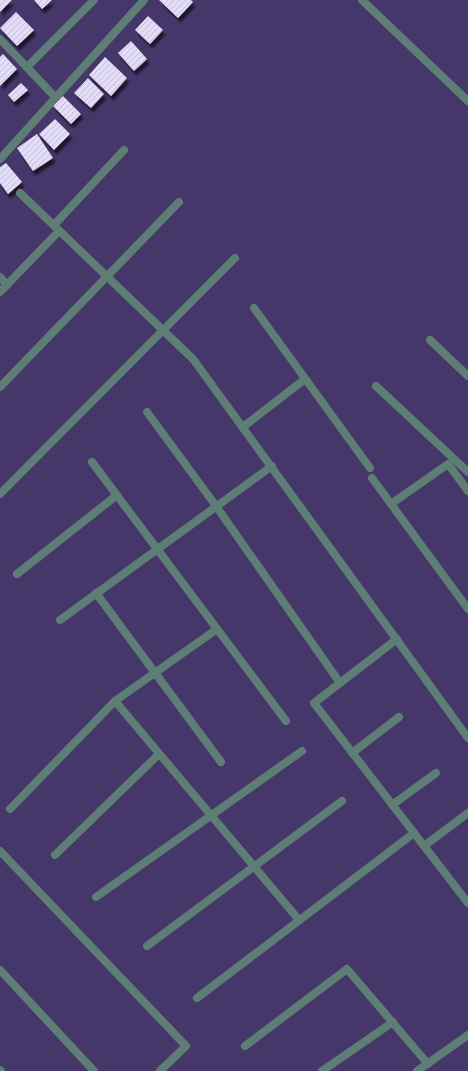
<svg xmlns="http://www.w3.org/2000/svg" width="468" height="1071" font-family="Lora,serif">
  <defs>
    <pattern id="building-hatch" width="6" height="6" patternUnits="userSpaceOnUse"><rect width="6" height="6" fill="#e3ddf7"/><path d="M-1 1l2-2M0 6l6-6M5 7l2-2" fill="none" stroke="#c3bed5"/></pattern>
    <filter id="shadow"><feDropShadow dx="2.5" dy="4.5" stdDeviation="1" flood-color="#0009"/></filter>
  </defs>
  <rect width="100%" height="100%" fill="#46376b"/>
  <!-- building -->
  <g fill="url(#building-hatch)" filter="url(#shadow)">
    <path d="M 0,0 L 12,0 L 0,12 Z"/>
    <path d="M 34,0 L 52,0 L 42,9 Z"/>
    <path d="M 159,0 L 191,0 L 193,2 L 178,18 Z"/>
    <path d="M 16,12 L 34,30 L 17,46 L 0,28 Z"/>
    <path d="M 148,16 L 163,30 L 150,44 L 135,30 Z"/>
    <path d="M 131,41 L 147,59 L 134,71 L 118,53 Z"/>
    <path d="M 3,54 L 17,69 L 0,86 L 0,57 Z"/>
    <path d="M 105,57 L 127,78 L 111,96 L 89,75 Z"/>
    <path d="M 88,78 L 104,94 L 91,108 L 74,93 Z"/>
    <path d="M 21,83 L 28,90 L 14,102 L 8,95 Z"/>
    <path d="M 63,96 L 81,114 L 71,124 L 53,106 Z"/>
    <path d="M 55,119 L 70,134 L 54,150 L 39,134 Z"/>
    <path d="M 37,134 L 53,158 L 33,171 L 17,148 Z"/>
    <path d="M 6,163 L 22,182 L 8,194 L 0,183 L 0,167 Z"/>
  </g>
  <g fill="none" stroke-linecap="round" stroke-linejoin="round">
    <!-- minor -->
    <g stroke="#5e7e75" stroke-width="8">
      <path d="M 362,0 L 468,101"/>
      <path d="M 0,39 L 55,97"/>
      <path d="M 27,67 L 94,0"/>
      <path d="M 0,159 L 144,0"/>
      <path d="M 20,193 L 193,359 L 468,738"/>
      <path d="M 54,225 L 124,150"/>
      <path d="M 0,277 L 7,285"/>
      <path d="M 0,292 L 59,231"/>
      <path d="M 254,308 L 370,468"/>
      <path d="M 430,340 L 468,376"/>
      <path d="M 376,386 L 468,472"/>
      <path d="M 0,387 L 179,202"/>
      <path d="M 147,412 L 216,506 L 340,683"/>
      <path d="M 243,427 L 305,379"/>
      <path d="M 92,462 L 286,721"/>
      <path d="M 372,478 L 468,609"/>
      <path d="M 0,494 L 235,258"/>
      <path d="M 391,504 L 448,464 L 468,491"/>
      <path d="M 17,574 L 117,495"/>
      <path d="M 96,593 L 221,762"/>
      <path d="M 60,620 L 272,466"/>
      <path d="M 397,639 L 314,703 L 468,903"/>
      <path d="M 115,701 L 299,920"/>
      <path d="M 352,753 L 399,717"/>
      <path d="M 392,805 L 436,773"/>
      <path d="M 10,809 L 115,701 L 217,629"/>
      <path d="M 424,846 L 468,813"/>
      <path d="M 0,851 L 186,1046 L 160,1071"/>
      <path d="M 55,855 L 159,754"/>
      <path d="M 96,897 L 302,751"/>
      <path d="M 147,946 L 342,801"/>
      <path d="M 0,970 L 94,1071"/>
      <path d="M 197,998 L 414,833"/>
      <path d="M 245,1046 L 347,969 L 428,1064"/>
      <path d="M 0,1070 L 1,1071"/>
      <path d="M 322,1071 L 393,1022"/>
      <path d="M 417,1071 L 468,1035"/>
    </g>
  </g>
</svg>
